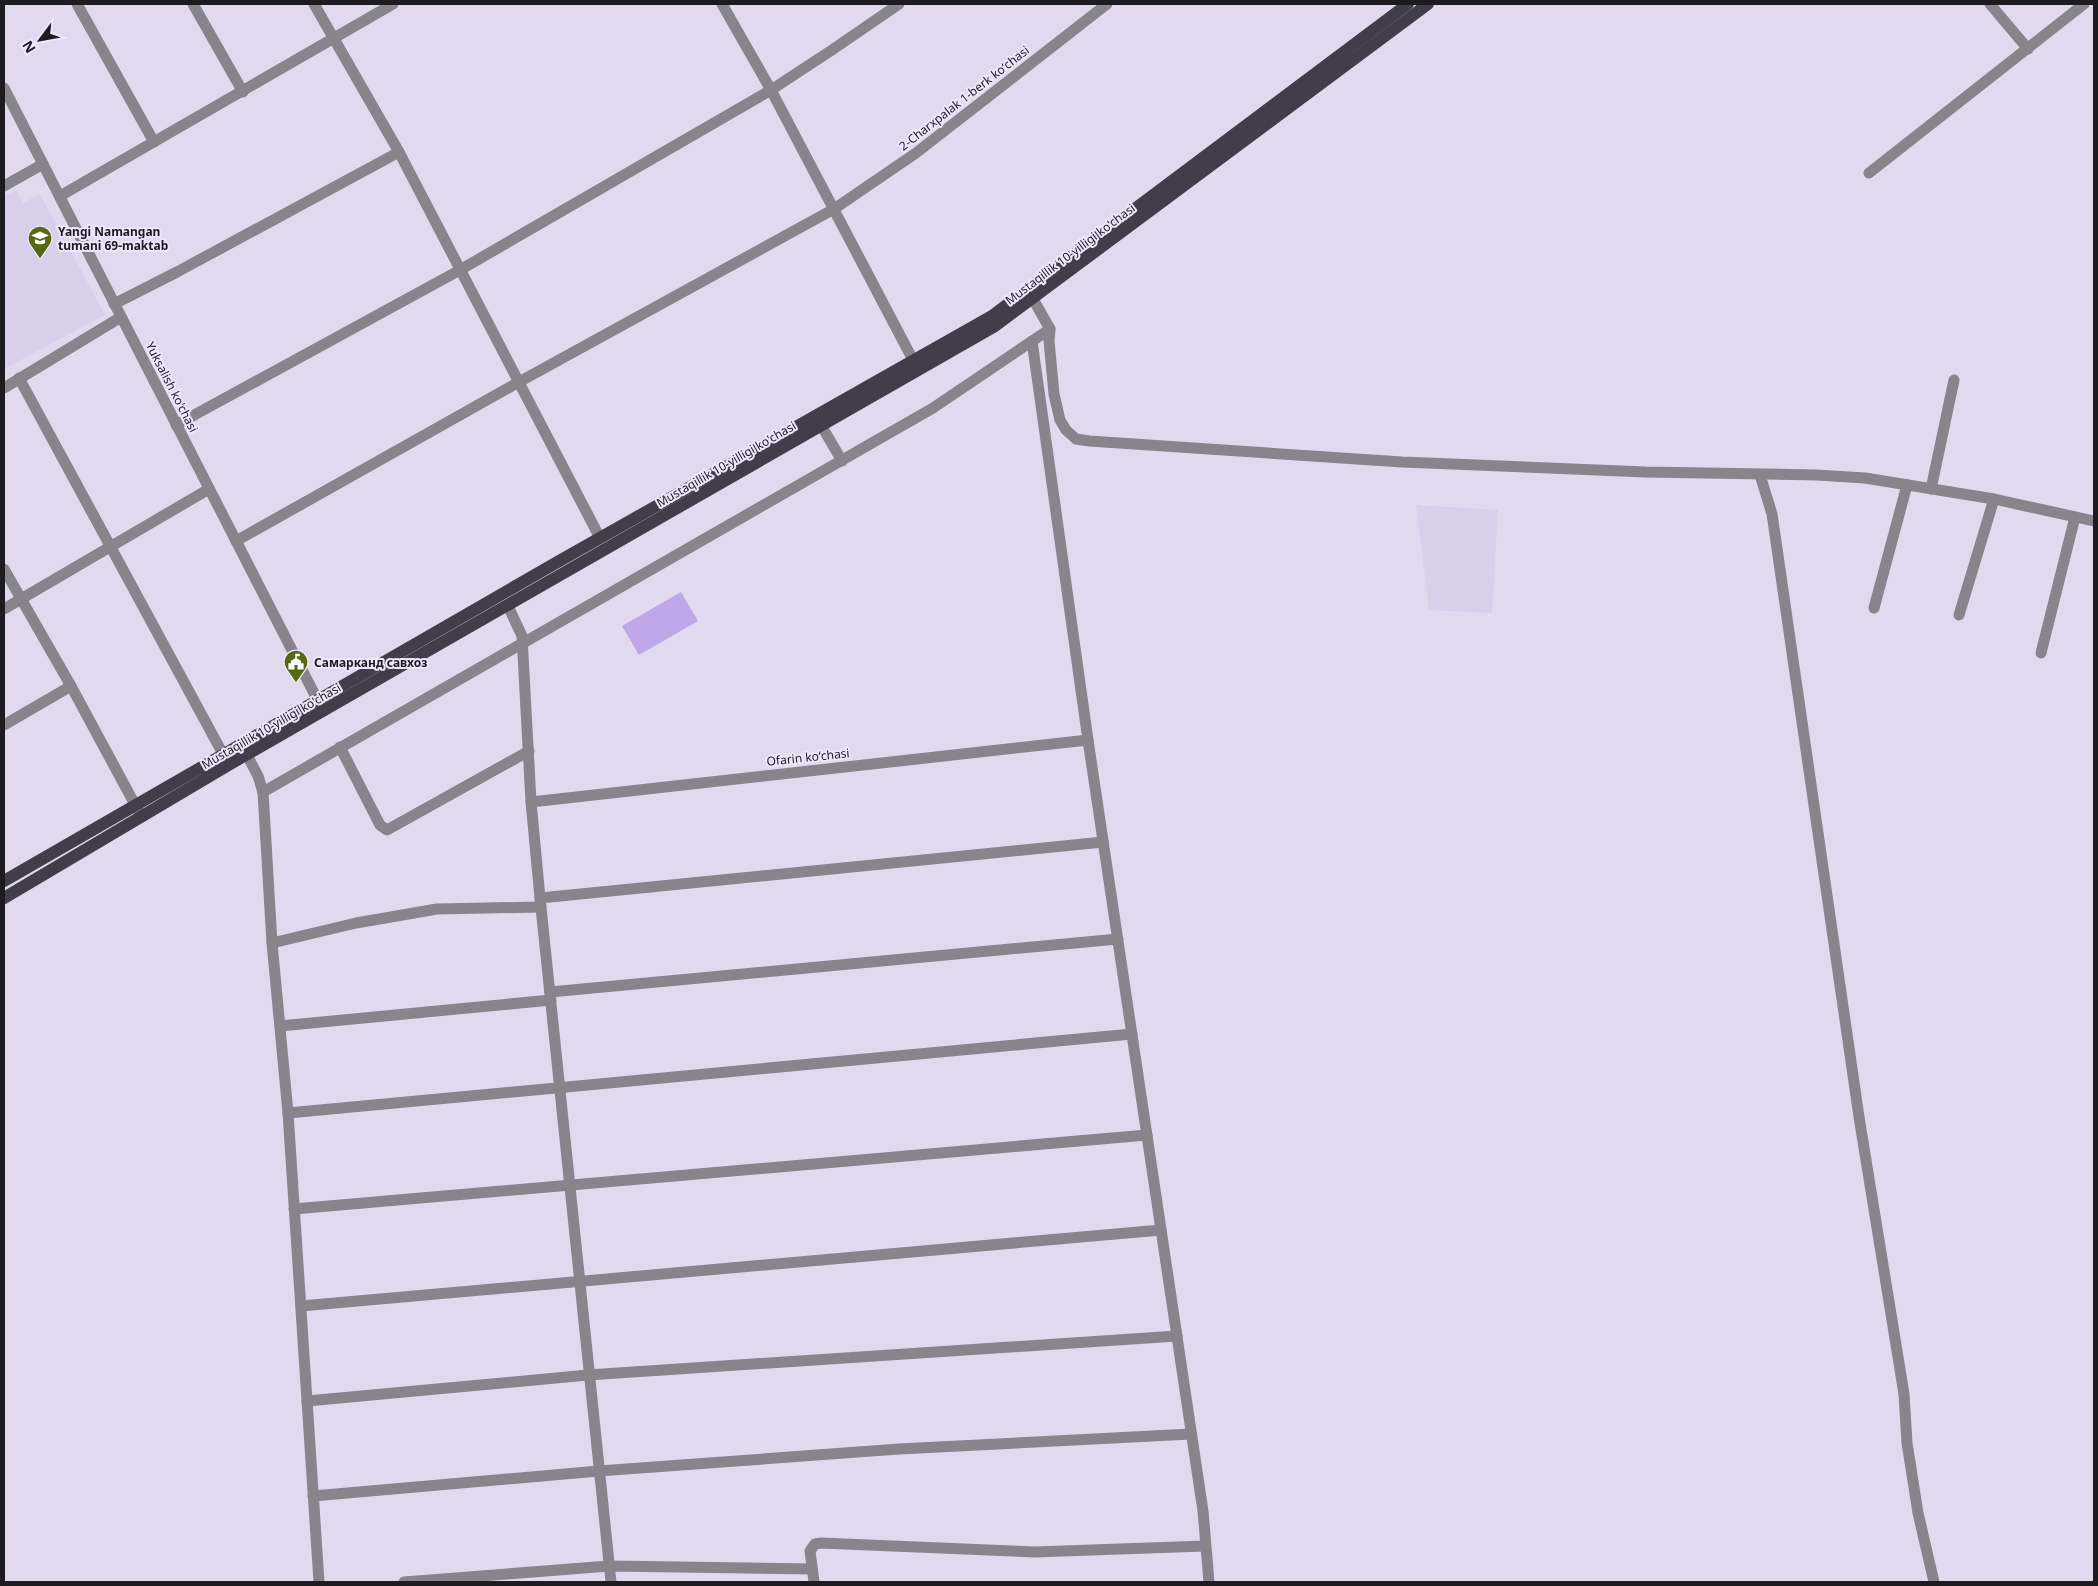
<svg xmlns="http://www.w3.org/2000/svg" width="2098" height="1586" font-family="'Noto Sans',sans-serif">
  <rect width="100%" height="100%" fill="#e1daef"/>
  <!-- built -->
  <g fill="#d8cfeb">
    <path d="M 16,190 L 23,203 L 40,194 L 105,315 L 4,369 L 4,196 Z"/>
    <path d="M 1416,505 L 1498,510 L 1492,613 L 1429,610 Z"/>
  </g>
  <!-- green -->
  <path fill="#bfa7e9" d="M 681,592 L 698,621 L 639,655 L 622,626 Z"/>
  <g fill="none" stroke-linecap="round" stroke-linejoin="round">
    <!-- minor -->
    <g stroke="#87848d" stroke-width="11">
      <path d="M 77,4 L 154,142"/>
      <path d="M 193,4 L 243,92"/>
      <path d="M 314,4 L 399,152 L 600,538"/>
      <path d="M 722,4 L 771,90 L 913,360"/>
      <path d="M 1990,4 L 2028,49"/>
      <path d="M 4,88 L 317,699"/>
      <path d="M 1869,173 L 2084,4"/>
      <path d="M 4,186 L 43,164"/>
      <path d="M 60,196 L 393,4"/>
      <path d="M 1033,299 L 1050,329 L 1049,341 L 1054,394 L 1060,420 L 1066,430 L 1076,439 L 1089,441 L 1402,462 L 1646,472 L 1817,475 L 1865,478 L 1994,499 L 2094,521"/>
      <path d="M 114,304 L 177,272 L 399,152"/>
      <path d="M 1032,341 L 1088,740 L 1203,1511 L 1209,1582"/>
      <path d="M 19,378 L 223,754"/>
      <path d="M 4,388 L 121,317"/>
      <path d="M 176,425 L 460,270 L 771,90 L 832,50 L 899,4"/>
      <path d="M 821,425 L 842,461"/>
      <path d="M 1760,475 L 1772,514 L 1859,1117 L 1904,1394 L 1907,1443 L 1918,1513 L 1934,1582"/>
      <path d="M 1931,489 L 1954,380"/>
      <path d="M 236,541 L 519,382 L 834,209 L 916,153 L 1107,4"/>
      <path d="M 4,569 L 71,686 L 139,812"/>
      <path d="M 508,606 L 522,636 L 531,802 L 540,898 L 611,1582"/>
      <path d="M 1874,608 L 1907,485"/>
      <path d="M 4,609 L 209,489"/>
      <path d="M 1959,615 L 1994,499"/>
      <path d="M 2041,653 L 2075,517"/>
      <path d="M 4,725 L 71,686"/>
      <path d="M 340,747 L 380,825 L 387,830 L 529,751"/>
      <path d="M 247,755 L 258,776 L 263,792 L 272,943 L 288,1113 L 319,1582"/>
      <path d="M 263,792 L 933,408 L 1050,329"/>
      <path d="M 531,802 L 1088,740"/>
      <path d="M 540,898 L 1103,842"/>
      <path d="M 272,943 L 356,923 L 437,909 L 541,907"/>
      <path d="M 550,992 L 1118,939"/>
      <path d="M 280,1026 L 551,1000"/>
      <path d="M 288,1113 L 1132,1034"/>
      <path d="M 294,1209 L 1147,1135"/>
      <path d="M 301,1306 L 1161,1230"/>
      <path d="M 307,1401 L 588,1375 L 1177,1336"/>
      <path d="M 313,1496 L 599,1471 L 899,1449 L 1191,1434"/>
      <path d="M 404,1582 L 609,1566 L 812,1569"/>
      <path d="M 814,1582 L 810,1551 L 815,1544 L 821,1543 L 1035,1552 L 1205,1546"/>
    </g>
    <!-- major -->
    <g stroke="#423d4b" stroke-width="12">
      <path d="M 4,881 L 561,560 L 992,316 L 1408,4"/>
      <path d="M 4,898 L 230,764 L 995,326 L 1428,4"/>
    </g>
  </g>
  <!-- icons -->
  <defs>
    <symbol id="school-pin" viewBox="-11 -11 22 30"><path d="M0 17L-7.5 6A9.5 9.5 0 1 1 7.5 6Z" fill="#576813" stroke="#eee7fc"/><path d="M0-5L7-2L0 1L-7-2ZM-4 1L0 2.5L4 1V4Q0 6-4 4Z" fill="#fff"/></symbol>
    <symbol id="civic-pin" viewBox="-11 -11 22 30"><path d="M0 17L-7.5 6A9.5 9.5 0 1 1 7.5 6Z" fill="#576813" stroke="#eee7fc"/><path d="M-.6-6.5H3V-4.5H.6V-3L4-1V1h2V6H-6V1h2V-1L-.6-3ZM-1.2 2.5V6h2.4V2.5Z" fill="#fff"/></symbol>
  </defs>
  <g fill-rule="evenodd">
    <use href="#school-pin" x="26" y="224" width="28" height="38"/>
    <use href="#civic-pin" x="282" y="648" width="28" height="38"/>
  </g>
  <g text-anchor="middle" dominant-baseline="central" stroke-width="4" stroke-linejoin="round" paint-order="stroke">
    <!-- street labels -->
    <g font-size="12" fill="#1d1b22" stroke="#eee7fc">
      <text transform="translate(964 98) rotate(-38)">2-Charxpalak 1-berk koʻchasi</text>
      <text transform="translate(1070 254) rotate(-37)">Mustaqillik 10-yilligi ko'chasi</text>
      <text transform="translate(172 387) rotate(63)">Yuksalish ko'chasi</text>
      <text transform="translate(726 464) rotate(-30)">Mustaqillik 10-yilligi ko'chasi</text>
      <text transform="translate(271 726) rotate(-30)">Mustaqillik 10-yilligi ko'chasi</text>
      <text transform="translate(808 757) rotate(-6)">Ofarin koʻchasi</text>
    </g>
    <!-- poi labels -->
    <g font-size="12" font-weight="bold" fill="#1d1b22" stroke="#eee7fc" text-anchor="start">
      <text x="58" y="231">Yangi Namangan<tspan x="58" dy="14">tumani 69-maktab</tspan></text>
      <text x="314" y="662">Самарканд савхоз</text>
    </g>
  </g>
  <!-- border -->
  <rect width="2098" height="1586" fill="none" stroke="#1d1b22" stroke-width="10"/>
  <!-- north arrow -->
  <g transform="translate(40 40) rotate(238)" stroke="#eee7fc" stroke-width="4" paint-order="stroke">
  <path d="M0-4L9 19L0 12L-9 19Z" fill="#1d1b22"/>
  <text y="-8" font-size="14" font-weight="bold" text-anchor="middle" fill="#1d1b22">N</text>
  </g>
</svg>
